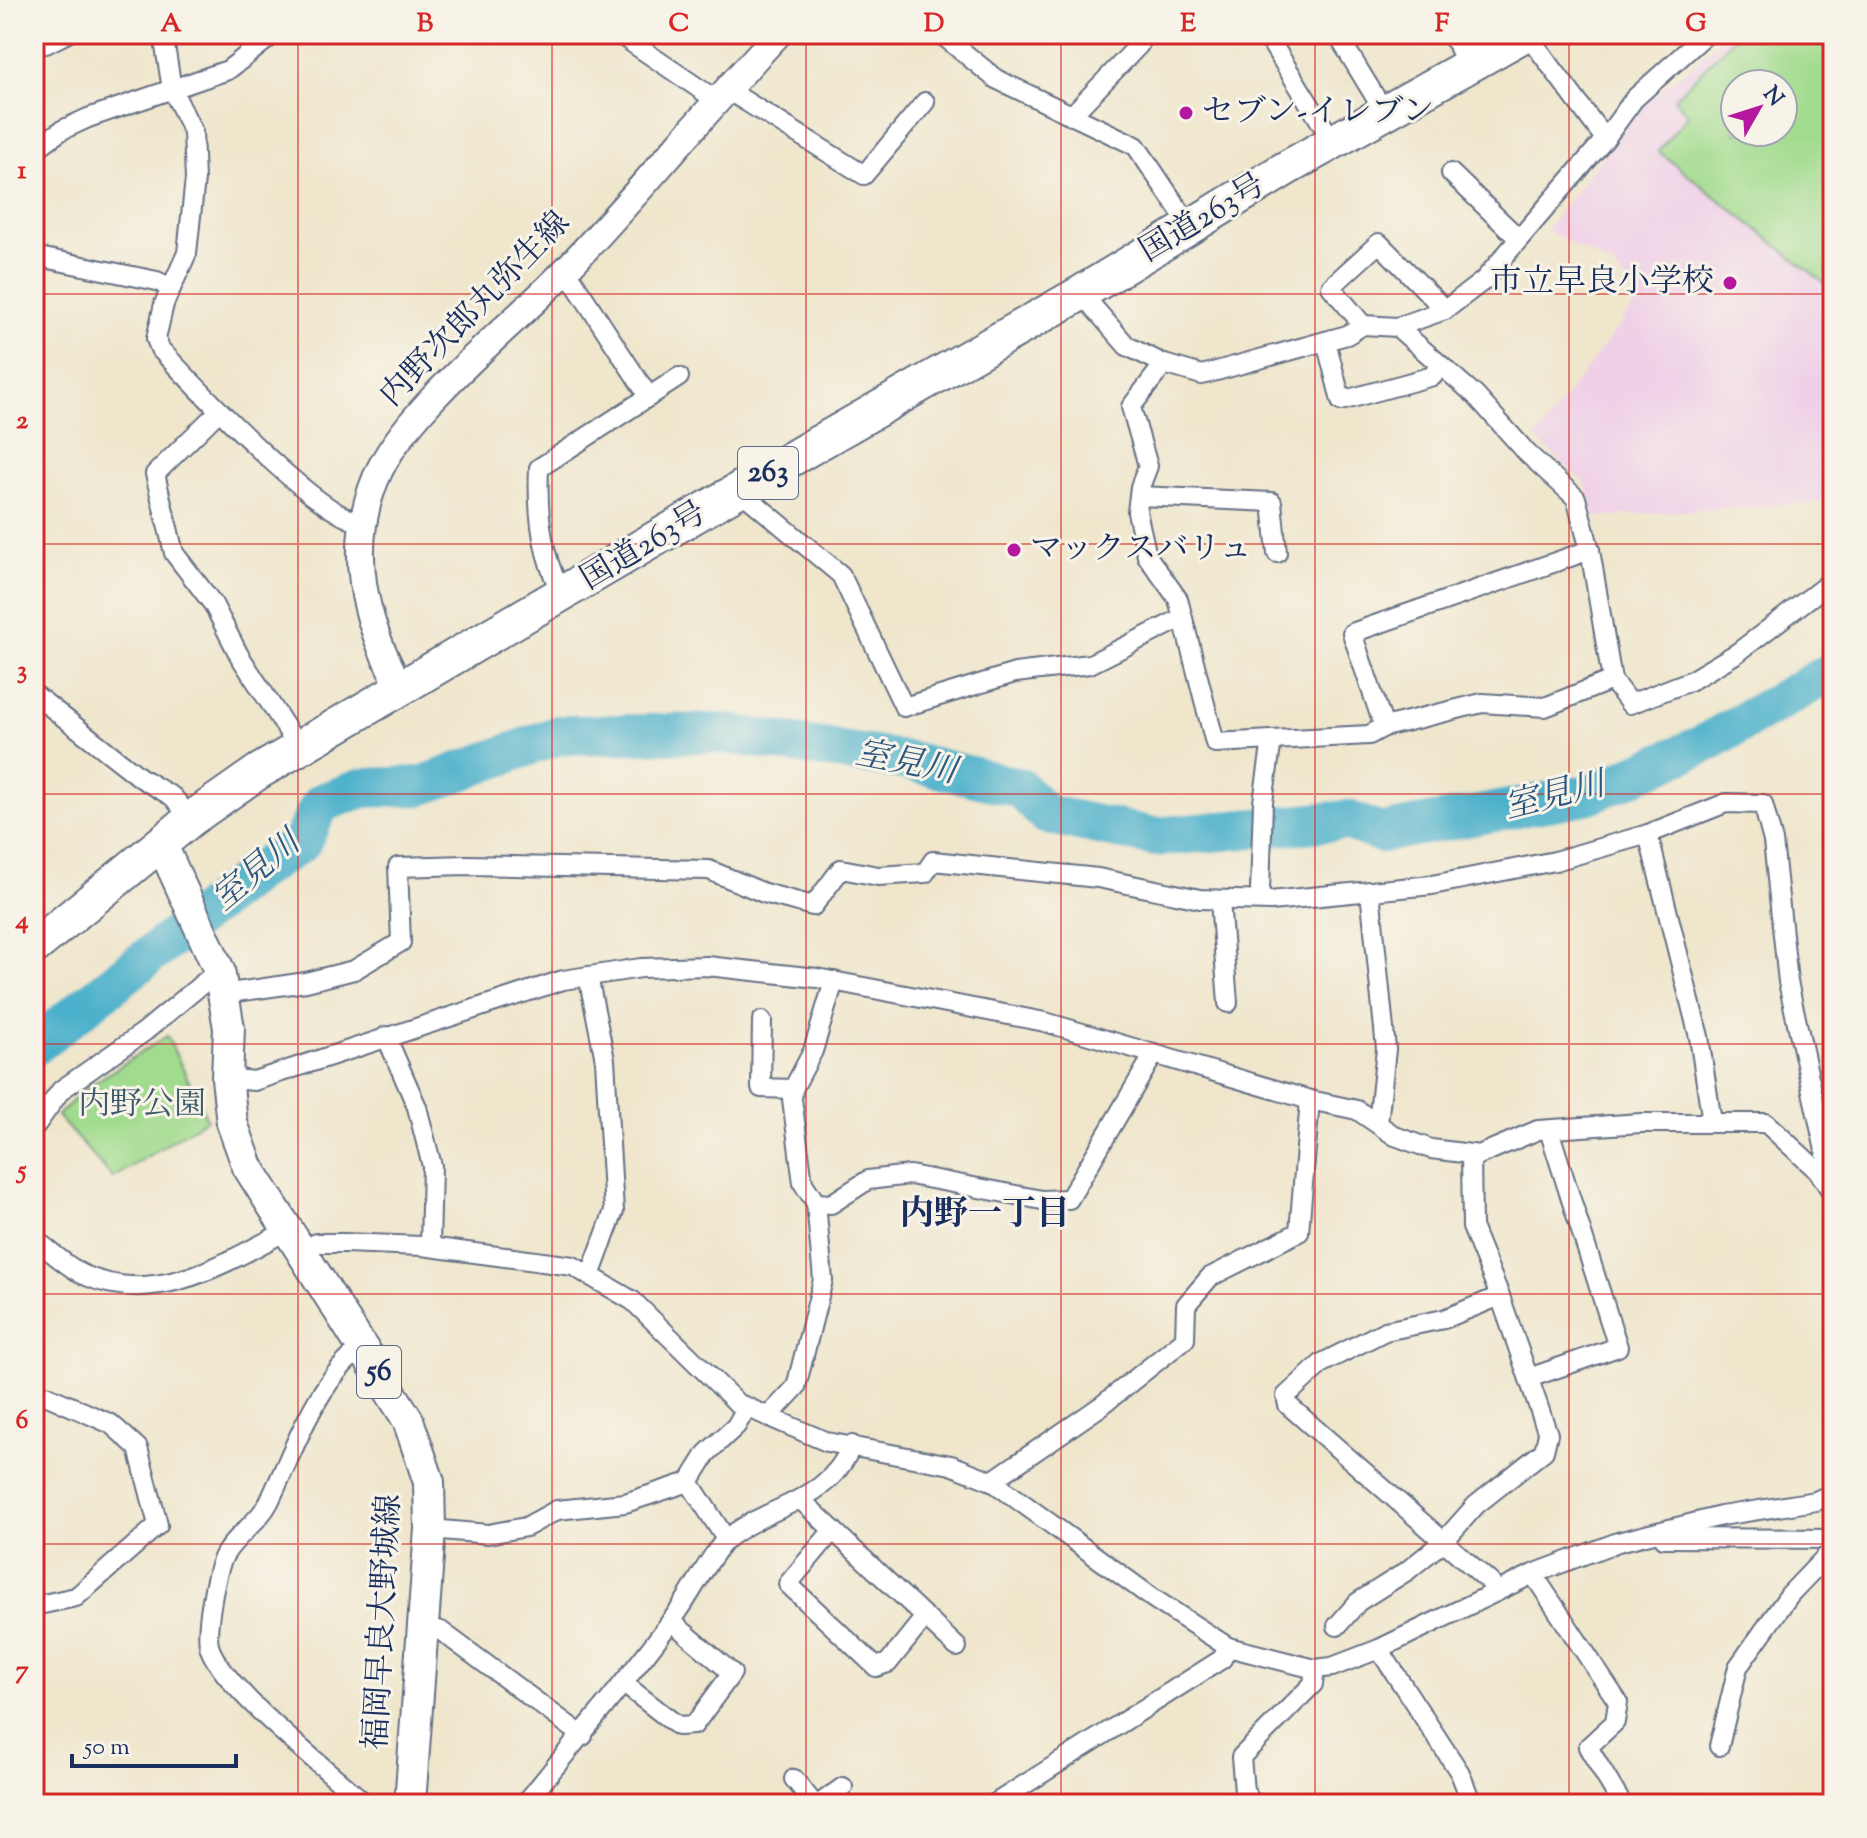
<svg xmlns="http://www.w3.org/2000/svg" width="1867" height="1838" font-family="'Sorts Mill Goudy','Noto Serif JP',serif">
  <rect width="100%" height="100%" fill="#f7f3e8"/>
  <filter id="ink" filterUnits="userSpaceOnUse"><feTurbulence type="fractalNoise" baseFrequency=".0125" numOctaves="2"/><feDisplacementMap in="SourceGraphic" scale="16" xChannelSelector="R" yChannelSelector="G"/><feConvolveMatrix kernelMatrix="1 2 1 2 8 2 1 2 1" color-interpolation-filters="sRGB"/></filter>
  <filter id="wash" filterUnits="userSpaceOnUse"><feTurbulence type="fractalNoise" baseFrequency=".006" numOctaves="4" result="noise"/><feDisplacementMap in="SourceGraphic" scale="32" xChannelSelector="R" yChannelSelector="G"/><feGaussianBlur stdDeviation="1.8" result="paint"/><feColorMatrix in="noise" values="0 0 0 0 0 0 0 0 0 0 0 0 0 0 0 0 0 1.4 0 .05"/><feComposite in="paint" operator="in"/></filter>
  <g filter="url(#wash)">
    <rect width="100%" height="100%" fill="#efe6cc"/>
    <!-- built -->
    <path fill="#efd0e7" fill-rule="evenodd" d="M 1725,34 L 1833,34 L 1833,501 L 1595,517 L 1586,484 L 1535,438 L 1639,299 L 1614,266 L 1546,230 L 1645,102 L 1691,67 ZM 1735,84 L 1783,84 L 1783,132 L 1735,132 Z"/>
    <!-- green -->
    <g fill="#a1db8d" stroke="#5e8576" stroke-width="2" fill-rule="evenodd">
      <path d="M 1738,34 L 1828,34 L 1833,39 L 1833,290 L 1658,151 L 1688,115 L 1674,99 ZM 1735,84 L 1783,84 L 1783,132 L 1735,132 Z"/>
      <path d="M 167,1036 L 207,1119 L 113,1178 L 57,1116 L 86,1088 Z"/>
    </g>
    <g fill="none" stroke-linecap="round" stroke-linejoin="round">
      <!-- river -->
      <path stroke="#4cb0cb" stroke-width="40" d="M 34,1046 L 259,870 L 301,843 L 321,803 L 363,788 L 421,786 L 559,735 L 721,733 L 909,761 L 1020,788 L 1045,814 L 1155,837 L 1347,820 L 1381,833 L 1590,794 L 1704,744 L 1833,671"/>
    </g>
  </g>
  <g filter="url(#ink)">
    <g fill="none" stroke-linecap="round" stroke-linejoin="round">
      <defs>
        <g id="street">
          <path d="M 163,34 L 172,89 L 193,132 L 195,179 L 187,253 L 164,304 L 156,339 L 160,349 C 196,387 318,518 363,523"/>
          <path d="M 619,34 L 716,100"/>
          <path d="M 941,34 L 996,79 L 1136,146 L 1190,226"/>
          <path d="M 1266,34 L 1333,142"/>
          <path d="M 1337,34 L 1385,113"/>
          <path d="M 1451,34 L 1469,66"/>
          <path d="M 1527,34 L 1605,139"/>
          <path d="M 34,44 L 46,44 L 66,34"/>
          <path d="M 726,89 L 864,175 L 925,102"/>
          <path d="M 1071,116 L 1139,45"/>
          <path d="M 34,150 L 62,130 L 88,118 L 228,70 L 274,34"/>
          <path d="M 1451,173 L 1519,239"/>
          <path d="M 34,256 L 157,281 L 171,288"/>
          <path d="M 566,270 L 649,397"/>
          <path d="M 1081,293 L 1127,346 L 1164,364 L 1202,375 L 1347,335 L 1363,325 L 1397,327 L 1445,310 L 1483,281 L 1605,139 L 1634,99 L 1706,34"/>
          <path d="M 1363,325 L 1331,287 L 1379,243 L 1445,310"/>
          <path d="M 1397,327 L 1475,395 L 1528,454 L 1576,498 L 1590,550 L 1612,680 L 1630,704 L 1690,681 L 1737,653 L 1833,580"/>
          <path d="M 1326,341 L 1341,401 L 1433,376 L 1439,364"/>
          <path d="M 1164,364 L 1131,407 L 1148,466 L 1140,487 L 1137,512 L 1147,556 L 1178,599 L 1215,743 L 1272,740 L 1263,802 L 1260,891"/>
          <path d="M 219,411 L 155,474 L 174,553 L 213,604 L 239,655 L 299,748"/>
          <path d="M 739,490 L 841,575 L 904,707 L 1015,673 L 1090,664 L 1182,618"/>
          <path d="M 1139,496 L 1272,502 L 1277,553"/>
          <path d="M 563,595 C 541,557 537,510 539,468 L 679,377"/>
          <path d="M 34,694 L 141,778 L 173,797 L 191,819"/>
          <path d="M 1384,727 L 1352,633 L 1590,550"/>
          <path d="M 1272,740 L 1369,735 L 1384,727 L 1482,703 L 1545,707 L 1612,680"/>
          <path d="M 1648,834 L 1726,803 L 1763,804 L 1773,841 L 1788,982 L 1828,1164 L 1822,1177"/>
          <path d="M 1370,891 L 1386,1049 L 1378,1124"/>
          <path d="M 1220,900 L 1228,1003"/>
          <path d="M 588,976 L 605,1060 L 614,1211 L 590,1276"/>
          <path d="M 223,994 L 306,982 L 354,970 L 401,942 L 398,867 L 466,865 L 709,870 L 764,893 L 813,906 L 841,869 L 878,876 L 925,873 L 933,861 L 1098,878 L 1200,899 L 1270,901 L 1432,885 L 1555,861 L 1648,834 L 1699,1037 L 1712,1122"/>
          <path d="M 762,1021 L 761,1088 L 793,1089"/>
          <path d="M 386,1036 L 417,1107 L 432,1166 L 430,1247"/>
          <path d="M 227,1078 L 254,1081 L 563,980 L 641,968 L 707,966 L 817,978 L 1045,1022 L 1310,1100 L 1357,1110 L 1395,1136 L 1431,1149 L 1479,1155 L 1538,1130 L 1641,1123 L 1766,1123 L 1819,1172 L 1833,1194"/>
          <path d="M 34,1128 L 61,1090 L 144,1032 L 219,970"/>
          <path d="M 1471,1154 L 1472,1227 L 1500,1296 L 1444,1319 L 1385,1331 L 1322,1363 L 1286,1396 L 1288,1405 L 1490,1582 L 1496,1592"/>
          <path d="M 816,1203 L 831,1204 L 868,1180 L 910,1175 L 1042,1200 L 1069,1199 L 1154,1054"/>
          <path d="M 34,1239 C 50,1250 67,1267 84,1275 C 155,1307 224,1264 286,1231"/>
          <path d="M 301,1255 L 316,1243 L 344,1243 L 422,1246 L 573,1266 L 633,1301 L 737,1403 L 827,1442 L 951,1465 L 992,1481 L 1154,1599 L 1228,1647 L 1315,1669 L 1332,1667 L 1379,1649 L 1533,1574 L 1618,1542 L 1721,1516 L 1816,1501 L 1833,1493"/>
          <path d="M 363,1347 C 315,1382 294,1451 269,1502 C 259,1522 236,1535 225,1554 C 216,1569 204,1632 210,1649 C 226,1691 329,1771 366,1804"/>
          <path d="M 1529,1378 L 1618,1347 L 1549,1130"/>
          <path d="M 34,1390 L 111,1424 L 138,1448 L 158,1525 L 76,1597 L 34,1606"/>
          <path d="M 768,1417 L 796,1387 L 823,1280 L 816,1203 L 803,1183 L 792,1099 L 793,1089 L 813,1051 L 834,981"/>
          <path d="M 992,1481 L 1101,1406 L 1185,1339 L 1186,1305 L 1210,1277 L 1299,1232 L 1310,1100"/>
          <path d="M 689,1482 L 726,1539"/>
          <path d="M 800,1499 L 957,1647"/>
          <path d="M 430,1529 L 488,1534 L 526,1527 L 557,1510 L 625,1503 L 689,1482 L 707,1453 L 736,1426 L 747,1407"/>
          <path d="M 833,1530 L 788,1584 L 876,1667 L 888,1663 L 925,1617"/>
          <path d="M 1664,1538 L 1833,1539"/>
          <path d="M 1533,1574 L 1618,1702 L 1615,1722 L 1588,1747 L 1622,1804"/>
          <path d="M 424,1626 L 441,1631 L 583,1736"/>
          <path d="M 1337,1626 L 1358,1602 L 1407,1571 L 1444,1541 L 1476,1505 L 1544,1451 L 1548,1434 L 1500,1296"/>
          <path d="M 1379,1649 L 1460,1773 L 1472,1804"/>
          <path d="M 624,1684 L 678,1726 L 694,1725 L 732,1673 L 671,1621"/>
          <path d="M 1719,1746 L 1738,1667 L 1790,1594 L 1833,1549"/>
          <path d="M 794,1779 L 814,1804"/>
          <path d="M 525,1804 C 576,1740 629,1679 677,1613 C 690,1596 715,1547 729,1537 C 773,1503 828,1503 852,1445"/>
          <path d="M 819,1804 L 843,1787"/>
          <path d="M 994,1804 L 1222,1659 L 1228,1647"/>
          <path d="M 1253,1804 L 1244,1791 L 1241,1757 L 1313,1684 L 1315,1669"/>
        </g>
        <path id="secondary" d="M 400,687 C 364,621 346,550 376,478 C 404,410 510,328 563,273 C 637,196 704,112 778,34"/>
        <path id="primary" d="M 161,843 L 219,970 L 229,1028 L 227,1078 L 232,1123 L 248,1167 L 408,1420 L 429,1482 L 430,1529 L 410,1804"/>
        <path id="highway" d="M 34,947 L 191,819 L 258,772 L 815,445 L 1081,293 L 1285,169 L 1525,34"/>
      </defs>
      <!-- street casing -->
      <use href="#street" stroke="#656f84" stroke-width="22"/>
      <!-- secondary casing -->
      <use href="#secondary" stroke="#656f84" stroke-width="30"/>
      <!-- primary casing -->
      <use href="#primary" stroke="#656f84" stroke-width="34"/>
      <!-- highway casing -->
      <use href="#highway" stroke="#656f84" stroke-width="38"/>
      <!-- street -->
      <use href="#street" stroke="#fff" stroke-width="18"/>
      <!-- secondary -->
      <use href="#secondary" stroke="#fff" stroke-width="26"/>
      <!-- primary -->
      <use href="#primary" stroke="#fff" stroke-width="30"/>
      <!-- highway -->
      <use href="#highway" stroke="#fff" stroke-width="34"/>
    </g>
  </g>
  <!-- grid -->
  <path fill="none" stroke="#d62828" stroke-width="2" stroke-opacity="0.55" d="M 298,34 L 298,1804M 552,34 L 552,1804M 806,34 L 806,1804M 1061,34 L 1061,1804M 1315,34 L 1315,1804M 1569,34 L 1569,1804M 34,294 L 1833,294M 34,544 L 1833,544M 34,794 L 1833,794M 34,1044 L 1833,1044M 34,1294 L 1833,1294M 34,1544 L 1833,1544"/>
  <!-- markers -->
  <g fill="#b5179e" stroke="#f7f3e8" stroke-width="3">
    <circle cx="1186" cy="113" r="8"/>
    <circle cx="1730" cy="283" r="8"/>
    <circle cx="1014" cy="550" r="8"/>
  </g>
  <g text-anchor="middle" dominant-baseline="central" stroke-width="6" stroke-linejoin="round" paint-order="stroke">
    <!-- shield labels -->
    <g fill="#f7f3e8" stroke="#5d6a87" stroke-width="2">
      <rect x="738" y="447" width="60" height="52" rx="6"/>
      <rect x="357" y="1346" width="44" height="52" rx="6"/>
    </g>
    <g font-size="30" font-weight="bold" fill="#1b2f5e">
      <text x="768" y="473">263</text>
      <text x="379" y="1372">56</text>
    </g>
    <!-- poi labels -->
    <g font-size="32" fill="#1b2f5e" stroke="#f7f3e8" text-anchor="start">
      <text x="1202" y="113">セブン-イレブン</text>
      <text x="1714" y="283" text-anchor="end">市立早良小学校</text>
      <text x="1030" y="550">マックスバリュ</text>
    </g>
    <!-- street labels -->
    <g font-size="32" fill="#1b2f5e" stroke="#f7f3e8">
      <text transform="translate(1203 219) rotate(-31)">国道263号</text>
      <text transform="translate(476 310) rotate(-46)">内野次郎丸弥生線</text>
      <text transform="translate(644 547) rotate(-31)">国道263号</text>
      <text transform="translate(384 1622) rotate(-87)">福岡早良大野城線</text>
    </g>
    <!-- park labels -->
    <g font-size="32" fill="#3c5a6a" stroke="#f7f3e8">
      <text x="142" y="1106">内野公園</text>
    </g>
    <!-- water labels -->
    <g font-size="34" font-style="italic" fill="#2a567f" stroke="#f7f3e8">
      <text transform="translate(906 764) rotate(11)">室見川</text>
      <text transform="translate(1555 797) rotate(-14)">室見川</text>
      <text transform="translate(257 872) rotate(-40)">室見川</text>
    </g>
    <!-- neighbourhood labels -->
    <g font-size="34" font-weight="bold" fill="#1b2f5e" stroke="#f7f3e8">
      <text x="985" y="1215">内野一丁目</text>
    </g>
  </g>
  <!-- margin -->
  <rect width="1867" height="1838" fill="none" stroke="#f7f3e8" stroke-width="88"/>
  <!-- north arrow -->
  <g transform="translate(1759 108) rotate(51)"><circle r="38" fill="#f7f3e8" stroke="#9fa5b1" stroke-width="2"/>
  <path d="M0-6L14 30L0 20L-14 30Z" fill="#b5179e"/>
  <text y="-12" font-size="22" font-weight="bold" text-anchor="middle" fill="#1b2f5e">N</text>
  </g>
  <!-- scale -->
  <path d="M72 1754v12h164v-12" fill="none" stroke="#1b2f5e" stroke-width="4"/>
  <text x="84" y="1754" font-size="24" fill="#1b2f5e" stroke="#f7f3e8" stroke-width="6" paint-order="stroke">50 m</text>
  <rect x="44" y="44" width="1779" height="1750" fill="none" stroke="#d62828" stroke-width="3"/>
  <g font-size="26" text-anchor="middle" font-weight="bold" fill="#d62828">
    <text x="171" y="31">A</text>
    <text x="425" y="31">B</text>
    <text x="679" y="31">C</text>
    <text x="934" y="31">D</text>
    <text x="1188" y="31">E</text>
    <text x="1442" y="31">F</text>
    <text x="1696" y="31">G</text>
    <text x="22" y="178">1</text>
    <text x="22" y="428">2</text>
    <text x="22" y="678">3</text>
    <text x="22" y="928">4</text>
    <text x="22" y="1178">5</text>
    <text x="22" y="1428">6</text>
    <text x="22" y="1678">7</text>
  </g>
</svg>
